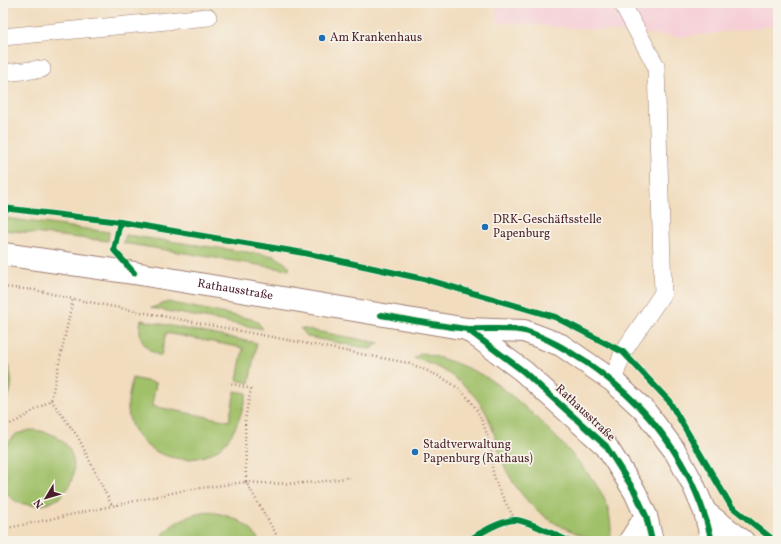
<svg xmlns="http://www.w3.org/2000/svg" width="781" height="544" font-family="Vollkorn,serif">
  <rect width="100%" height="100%" fill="#f7f3e8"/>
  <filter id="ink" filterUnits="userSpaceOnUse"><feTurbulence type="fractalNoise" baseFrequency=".025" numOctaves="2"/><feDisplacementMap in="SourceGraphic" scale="8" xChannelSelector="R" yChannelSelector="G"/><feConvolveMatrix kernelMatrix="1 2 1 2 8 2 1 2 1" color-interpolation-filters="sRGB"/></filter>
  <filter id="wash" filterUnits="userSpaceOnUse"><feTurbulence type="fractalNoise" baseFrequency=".012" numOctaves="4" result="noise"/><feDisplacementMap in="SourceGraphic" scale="16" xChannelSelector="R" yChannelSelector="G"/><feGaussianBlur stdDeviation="0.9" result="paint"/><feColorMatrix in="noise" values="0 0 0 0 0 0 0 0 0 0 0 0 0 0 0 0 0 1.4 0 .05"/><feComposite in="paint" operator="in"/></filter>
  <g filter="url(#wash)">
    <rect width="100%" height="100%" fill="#f1dcbd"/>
    <!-- built -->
    <path fill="#f6cfd7" d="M 495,3 L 778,3 L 778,25 L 684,37 L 497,22 Z"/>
    <!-- green -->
    <g fill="#a0c069" stroke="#75704a">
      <path d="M 3,218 L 109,232 L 108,241 L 3,230 Z"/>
      <path d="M 126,235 L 275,256 L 289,266 L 289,270 L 123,243 Z"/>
      <path d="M 168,302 L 256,320 L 263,329 L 151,308 Z"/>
      <path d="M 141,320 L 257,343 L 249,383 L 237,380 L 243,348 L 166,333 L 161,356 C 144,350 137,338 141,320 Z"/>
      <path d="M 300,328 L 379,343 L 370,349 L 308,337 Z"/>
      <path d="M 422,353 C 443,358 463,365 482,375 C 516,393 583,460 602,494 C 609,508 613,526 610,541 C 591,541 583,536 567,529 C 538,517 515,491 503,463 C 496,446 494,427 485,411 C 469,384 443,367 414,358 Z"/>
      <path d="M 3,357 C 13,372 15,390 3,405 Z"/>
      <path d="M 132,378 L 156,383 L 152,406 L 229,421 L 235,391 L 247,393 C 242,412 237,431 223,445 C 191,475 129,454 128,408 C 127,399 131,388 132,378 Z"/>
      <path d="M 30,430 C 96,431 82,517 24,504 C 17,503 6,496 3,488 C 0,479 3,458 3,448 L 16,434 Z"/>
      <path d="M 210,512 C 230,515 249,522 259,541 L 159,541 C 170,522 189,514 210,512 Z"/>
    </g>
  </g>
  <g filter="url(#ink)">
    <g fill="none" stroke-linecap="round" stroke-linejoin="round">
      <defs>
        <g id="service">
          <path d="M 3,37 L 208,17"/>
          <path d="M 3,73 L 42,69"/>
          <path d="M 613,381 L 623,352 L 663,293 L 656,66 L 622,3"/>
        </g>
        <g id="tertiary">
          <path id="s1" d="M 3,254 L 134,273 L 467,329 L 524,331 L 561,345 L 613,381 L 645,411 L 675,451 L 693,484 L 705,512 L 712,541"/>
          <path d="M 467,329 L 523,371 L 606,446 L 635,492 L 646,516 L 652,541"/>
          <path d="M 705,512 L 743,541"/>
          <path d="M 630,541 L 646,516"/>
        </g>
      </defs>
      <!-- service casing -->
      <use href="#service" stroke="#9e7e74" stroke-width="18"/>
      <!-- tertiary casing -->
      <use href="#tertiary" stroke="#9e7e74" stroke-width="24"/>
      <!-- path -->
      <g stroke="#9e7e74" stroke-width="2.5" stroke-dasharray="1 3" stroke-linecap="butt">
        <path d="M 3,287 L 35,290 L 73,299"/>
        <path d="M 51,400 L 78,437 L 112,506 L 186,490 L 246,482 L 245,419 L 251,389 L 230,383"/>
        <path d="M 3,427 L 19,420 L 51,400 L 73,299 L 408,363 C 455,381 477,394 490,445 C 492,455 491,466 494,476 C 498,491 508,506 515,520"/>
        <path d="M 3,529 L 112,506"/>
        <path d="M 280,541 L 246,482 C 283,485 314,484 350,477"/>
      </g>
      <!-- service -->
      <use href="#service" stroke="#fff" stroke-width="17"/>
      <!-- tertiary -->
      <use href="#tertiary" stroke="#fff" stroke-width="22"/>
      <defs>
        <g id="cycleway">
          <path d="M 3,208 L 120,222"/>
          <path d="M 134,273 L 114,250 L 120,222 L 304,253 L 428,280 L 555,317 L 623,352 L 669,401 L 731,506 L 771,538 L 771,541"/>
          <path d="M 381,315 C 410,320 439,326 468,329 C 485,330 509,327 525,331 C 548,338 567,350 587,363 C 651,407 694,465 712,541"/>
          <path d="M 467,329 L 523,371 L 606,446 L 635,492 L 646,516 L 652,541"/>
          <path d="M 468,541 C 478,534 503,519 516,520 C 528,521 556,535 568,541"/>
        </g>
      </defs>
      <!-- cycleway casing -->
      <use href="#cycleway" stroke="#f7f3e8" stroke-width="8"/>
      <!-- cycleway -->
      <use href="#cycleway" stroke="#00873e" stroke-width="6"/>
    </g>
  </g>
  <!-- markers -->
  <g fill="#1f6fb2" stroke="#f7f3e8" stroke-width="1.5">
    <circle cx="322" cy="38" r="4"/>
    <circle cx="485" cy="227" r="4"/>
    <circle cx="415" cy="452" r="4"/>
  </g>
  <g text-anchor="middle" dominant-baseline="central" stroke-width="3.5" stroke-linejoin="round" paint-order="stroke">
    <!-- poi labels -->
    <g font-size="12" fill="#4a1f2b" stroke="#f7f3e8" text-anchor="start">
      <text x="330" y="38">Am Krankenhaus</text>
      <text x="493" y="220">DRK-Geschäftsstelle<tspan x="493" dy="14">Papenburg</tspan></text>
      <text x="423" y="445">Stadtverwaltung<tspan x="423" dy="14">Papenburg (Rathaus)</tspan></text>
    </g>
    <!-- street labels -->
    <g font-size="12" fill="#4a1f2b" stroke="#f7f3e8">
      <text stroke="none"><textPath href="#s1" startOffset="235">Rathausstraße</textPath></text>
      <text transform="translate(585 413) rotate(43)">Rathausstraße</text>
    </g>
  </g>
  <!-- margin -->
  <rect width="781" height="544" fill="none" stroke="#f7f3e8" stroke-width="16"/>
  <!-- north arrow -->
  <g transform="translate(46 498) rotate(232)" stroke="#f7f3e8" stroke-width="3" paint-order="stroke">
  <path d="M0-3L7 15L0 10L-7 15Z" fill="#4a1f2b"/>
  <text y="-6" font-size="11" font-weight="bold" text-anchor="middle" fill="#4a1f2b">N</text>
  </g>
</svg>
